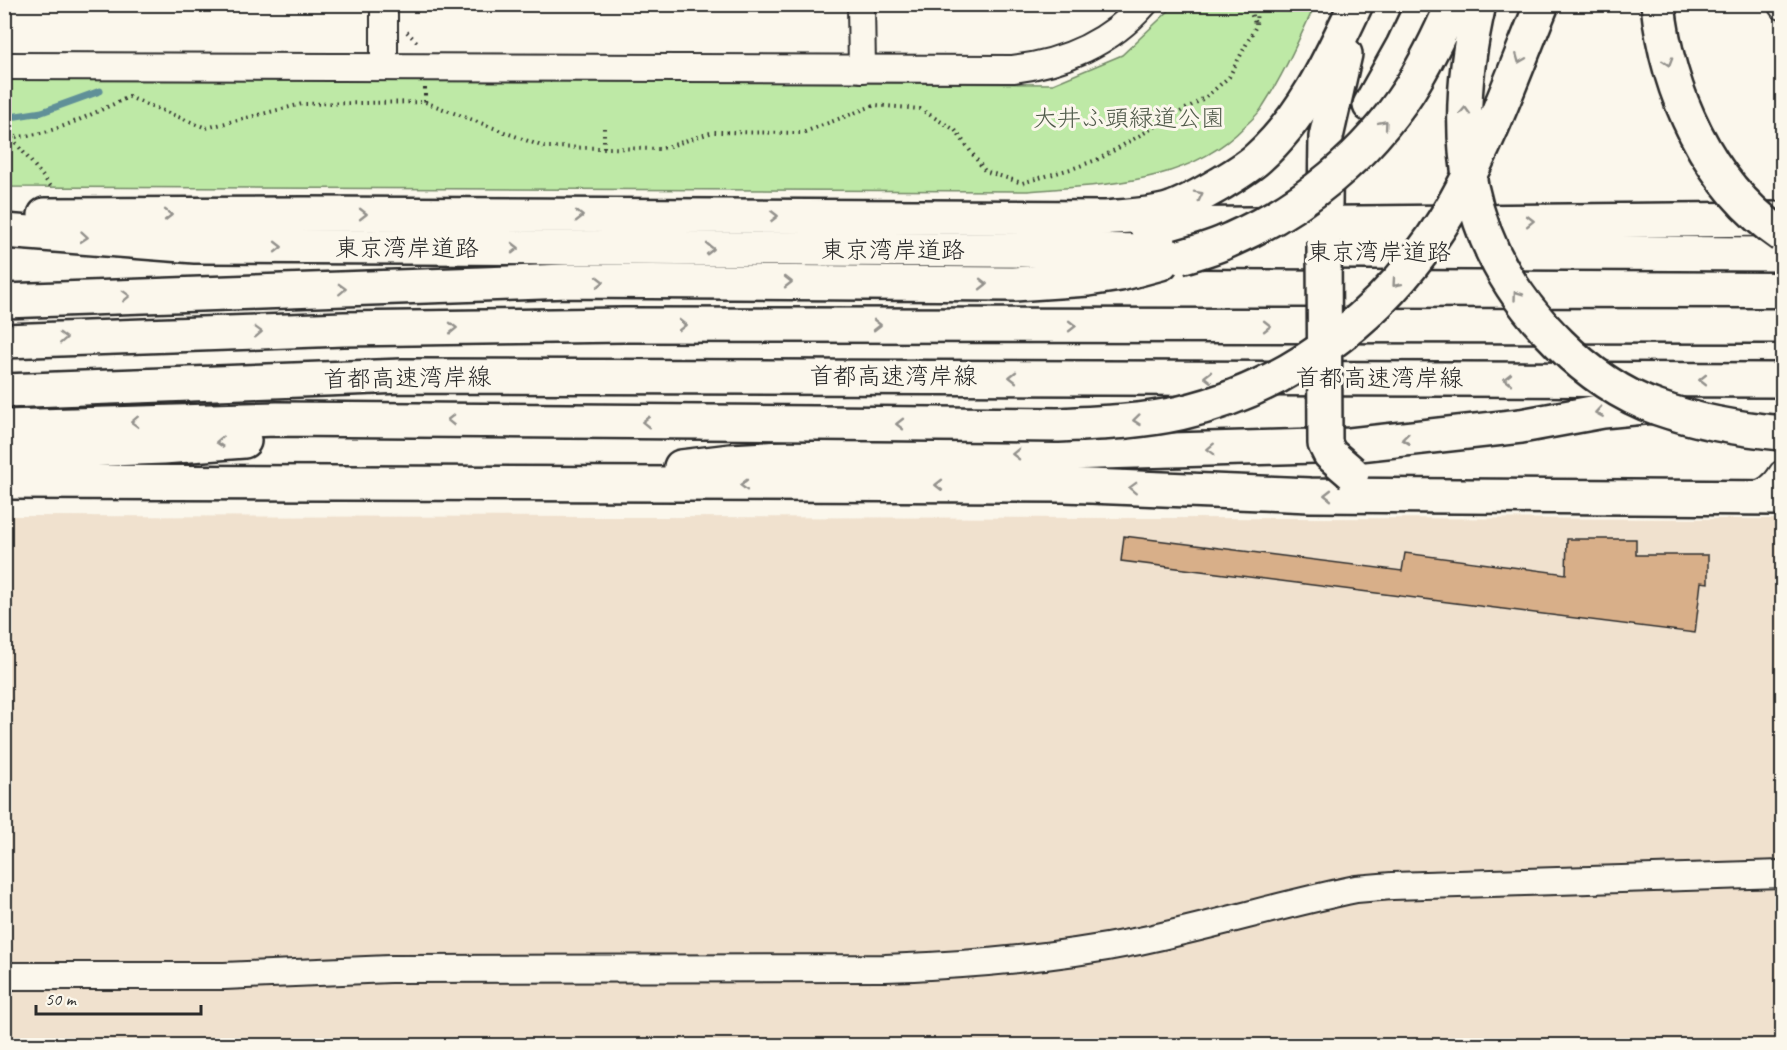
<svg xmlns="http://www.w3.org/2000/svg" width="1787" height="1050" font-family="Caveat,'Klee One',sans-serif">
  <rect width="100%" height="100%" fill="#fbf7ec"/>
  <filter id="ink" filterUnits="userSpaceOnUse"><feTurbulence type="fractalNoise" baseFrequency=".0167" numOctaves="2"/><feDisplacementMap in="SourceGraphic" scale="12" xChannelSelector="R" yChannelSelector="G"/><feConvolveMatrix kernelMatrix="1 2 1 2 8 2 1 2 1" color-interpolation-filters="sRGB"/></filter>
  <g filter="url(#ink)">
    <!-- built -->
    <path fill="#f0e1ce" d="M 5,516 L 1782,519 L 1782,1045 L 5,1046 Z"/>
    <!-- green -->
    <path fill="#bee9a6" stroke="#748a68" stroke-width="1.5" d="M 1175,5 L 1315,5 C 1299,39 1284,74 1263,106 C 1259,114 1251,120 1245,126 C 1188,185 1104,184 1028,191 L 5,187 L 5,77 L 1053,84 L 1122,55 Z"/>
    <g fill="none" stroke-linecap="round" stroke-linejoin="round">
      <!-- stream -->
      <path stroke="#609098" stroke-width="7" d="M 4,118 L 42,112 L 100,91"/>
    </g>
    <!-- building -->
    <path fill="#d8af89" stroke="#2b2b2b" stroke-width="1.5" d="M 1124,536 L 1402,571 L 1405,553 L 1566,574 L 1567,539 L 1636,539 L 1636,555 L 1708,555 L 1708,583 L 1701,582 L 1695,633 L 1121,561 Z"/>
    <g fill="none" stroke-linecap="round" stroke-linejoin="round">
      <defs>
        <g id="minor">
          <path d="M 384,4 L 384,67"/>
          <path d="M 861,4 L 862,69"/>
          <path d="M 1782,4 L 1782,6"/>
          <path d="M 4,66 L 1013,69 C 1063,63 1110,43 1144,4"/>
          <path d="M 1752,497 C 1766,492 1774,487 1782,474"/>
          <path d="M 4,976 L 224,976 L 390,969 L 885,968 C 971,965 1055,958 1139,941 C 1212,926 1283,904 1356,889 L 1392,886 L 1782,874"/>
        </g>
        <g id="highway">
          <path d="M 1370,105 L 1403,46 L 1423,4"/>
          <path d="M 1325,205 L 1326,137 L 1345,54"/>
          <path d="M 45,215 L 306,214 L 1103,218 C 1126,216 1149,216 1171,209 C 1188,203 1204,193 1220,184 C 1233,176 1247,168 1258,158 C 1304,117 1330,59 1356,4"/>
          <path d="M 1146,225 L 1781,219"/>
          <path d="M 4,231 L 195,246 L 1782,254"/>
          <path d="M 4,301 L 568,281 L 1014,284 L 1088,279 L 1120,274 L 1161,263"/>
          <path d="M 4,341 L 344,329 L 624,325 L 1782,326"/>
          <path d="M 4,391 L 403,376 L 1782,380"/>
          <path d="M 4,427 L 277,419 L 704,422"/>
          <path d="M 4,453 L 163,447 L 244,441"/>
          <path d="M 681,467 L 731,461 L 819,456 L 1030,454 L 1350,445 L 1521,426 L 1603,411 L 1664,405"/>
          <path d="M 4,482 L 1065,485 L 1310,495 L 1782,498"/>
        </g>
      </defs>
      <!-- minor casing -->
      <use href="#minor" stroke="#2b2b2b" stroke-width="30"/>
      <!-- highway casing -->
      <use href="#highway" stroke="#2b2b2b" stroke-width="38"/>
      <!-- path -->
      <g stroke="#2b2b2b" stroke-width="4" stroke-dasharray="1.5 4.5" stroke-linecap="butt">
        <path d="M 1247,4 L 1255,23"/>
        <path d="M 407,32 L 419,44"/>
        <path d="M 425,88 L 425,102"/>
        <path d="M 604,128 L 604,148"/>
        <path d="M 4,137 C 48,139 90,114 129,97 L 206,128 L 302,104 L 425,102 L 544,147 L 661,149 L 713,132 L 802,133 L 875,105 L 920,109 L 955,130 L 985,171 L 1022,183 L 1074,168 L 1099,159 L 1206,97 L 1229,77 L 1256,26 L 1257,4"/>
        <path d="M 12,138 L 53,189"/>
      </g>
      <!-- minor -->
      <use href="#minor" stroke="#fbf7ec" stroke-width="26"/>
      <!-- highway -->
      <use href="#highway" stroke="#fbf7ec" stroke-width="33"/>
      <defs>
        <g id="highway-bridge">
          <path d="M 1479,4 C 1449,134 1461,248 1560,344 C 1587,371 1622,396 1658,408 C 1698,422 1740,429 1782,433"/>
          <path d="M 1658,4 C 1667,91 1708,185 1782,235"/>
          <path d="M 1324,241 L 1325,444 L 1330,454 L 1352,473"/>
          <path d="M 1180,257 C 1198,252 1216,247 1232,239 C 1303,208 1367,155 1409,90 C 1426,63 1440,34 1453,4"/>
          <path d="M 704,422 L 1058,425 C 1098,423 1140,422 1180,413 C 1298,386 1397,305 1456,200 C 1491,138 1515,70 1542,4"/>
        </g>
      </defs>
      <!-- highway-bridge casing -->
      <use href="#highway-bridge" stroke="#2b2b2b" stroke-width="38" stroke-linecap="butt"/>
      <!-- highway-bridge -->
      <use href="#highway-bridge" stroke="#fbf7ec" stroke-width="33"/>
    </g>
    <!-- one-way arrows -->
    <defs><path id="oneway-chevron" d="M-2-3.5L2.5 0L-2 3.5" fill="none" stroke-width="1.6" stroke-linecap="round" stroke-linejoin="round" transform="scale(1.5)"/></defs>
    <g stroke="#93918c">
      <use href="#oneway-chevron" transform="translate(1520 59) rotate(112)"/>
      <use href="#oneway-chevron" transform="translate(1668 62) rotate(73)"/>
      <use href="#oneway-chevron" transform="translate(1465 111) rotate(-88)"/>
      <use href="#oneway-chevron" transform="translate(1384 124) rotate(-50)"/>
      <use href="#oneway-chevron" transform="translate(1199 195) rotate(-27)"/>
      <use href="#oneway-chevron" transform="translate(363 214)"/>
      <use href="#oneway-chevron" transform="translate(168 215)"/>
      <use href="#oneway-chevron" transform="translate(579 216)"/>
      <use href="#oneway-chevron" transform="translate(774 216)"/>
      <use href="#oneway-chevron" transform="translate(1530 221) rotate(-1)"/>
      <use href="#oneway-chevron" transform="translate(84 237) rotate(5)"/>
      <use href="#oneway-chevron" transform="translate(278 247)"/>
      <use href="#oneway-chevron" transform="translate(515 248)"/>
      <use href="#oneway-chevron" transform="translate(710 249)"/>
      <use href="#oneway-chevron" transform="translate(600 282)"/>
      <use href="#oneway-chevron" transform="translate(788 282)"/>
      <use href="#oneway-chevron" transform="translate(1396 283) rotate(131)"/>
      <use href="#oneway-chevron" transform="translate(983 284)"/>
      <use href="#oneway-chevron" transform="translate(342 289) rotate(-2)"/>
      <use href="#oneway-chevron" transform="translate(1517 295) rotate(-126)"/>
      <use href="#oneway-chevron" transform="translate(126 296) rotate(-2)"/>
      <use href="#oneway-chevron" transform="translate(682 325)"/>
      <use href="#oneway-chevron" transform="translate(877 325)"/>
      <use href="#oneway-chevron" transform="translate(1072 326)"/>
      <use href="#oneway-chevron" transform="translate(1267 326)"/>
      <use href="#oneway-chevron" transform="translate(453 328) rotate(-1)"/>
      <use href="#oneway-chevron" transform="translate(258 332) rotate(-2)"/>
      <use href="#oneway-chevron" transform="translate(63 338) rotate(-2)"/>
      <use href="#oneway-chevron" transform="translate(1013 377) rotate(-180)"/>
      <use href="#oneway-chevron" transform="translate(1208 377) rotate(-180)"/>
      <use href="#oneway-chevron" transform="translate(1508 379) rotate(-180)"/>
      <use href="#oneway-chevron" transform="translate(1703 380) rotate(-180)"/>
      <use href="#oneway-chevron" transform="translate(1599 412) rotate(171)"/>
      <use href="#oneway-chevron" transform="translate(451 420) rotate(-179)"/>
      <use href="#oneway-chevron" transform="translate(1137 420) rotate(174)"/>
      <use href="#oneway-chevron" transform="translate(135 422) rotate(178)"/>
      <use href="#oneway-chevron" transform="translate(646 422) rotate(-179)"/>
      <use href="#oneway-chevron" transform="translate(900 424) rotate(-180)"/>
      <use href="#oneway-chevron" transform="translate(1406 439) rotate(174)"/>
      <use href="#oneway-chevron" transform="translate(220 442) rotate(176)"/>
      <use href="#oneway-chevron" transform="translate(1211 449) rotate(178)"/>
      <use href="#oneway-chevron" transform="translate(1016 454) rotate(179)"/>
      <use href="#oneway-chevron" transform="translate(744 485) rotate(180)"/>
      <use href="#oneway-chevron" transform="translate(939 485) rotate(-180)"/>
      <use href="#oneway-chevron" transform="translate(1133 488) rotate(-178)"/>
      <use href="#oneway-chevron" transform="translate(1328 495) rotate(180)"/>
    </g>
  </g>
  <g text-anchor="middle" dominant-baseline="central" stroke-width="6" stroke-linejoin="round" paint-order="stroke">
    <!-- park labels -->
    <g font-size="24" fill="#505a4a" stroke="#fbf7ec">
      <text x="1129" y="118">大井ふ頭緑道公園</text>
    </g>
    <!-- street labels -->
    <g font-size="24" fill="#2b2b2b" stroke="#fbf7ec">
      <text x="407" y="248">東京湾岸道路</text>
      <text x="893" y="250">東京湾岸道路</text>
      <text x="1379" y="252">東京湾岸道路</text>
      <text x="893" y="376">首都高速湾岸線</text>
      <text transform="translate(407 378) rotate(-1)">首都高速湾岸線</text>
      <text x="1379" y="378">首都高速湾岸線</text>
    </g>
  </g>
  <!-- margin -->
  <rect width="1787" height="1050" fill="none" stroke="#fbf7ec" stroke-width="24"/>
  <rect x="12" y="12" width="1763" height="1026" fill="none" stroke="#2b2b2b" stroke-width="2" filter="url(#ink)"/>
  <!-- scale -->
  <path d="M36 1005v9h165v-9" fill="none" stroke="#2b2b2b" stroke-width="3"/>
  <text x="45" y="1005" font-size="18" fill="#2b2b2b" stroke="#fbf7ec" stroke-width="4.5" paint-order="stroke">50 m</text>
</svg>
